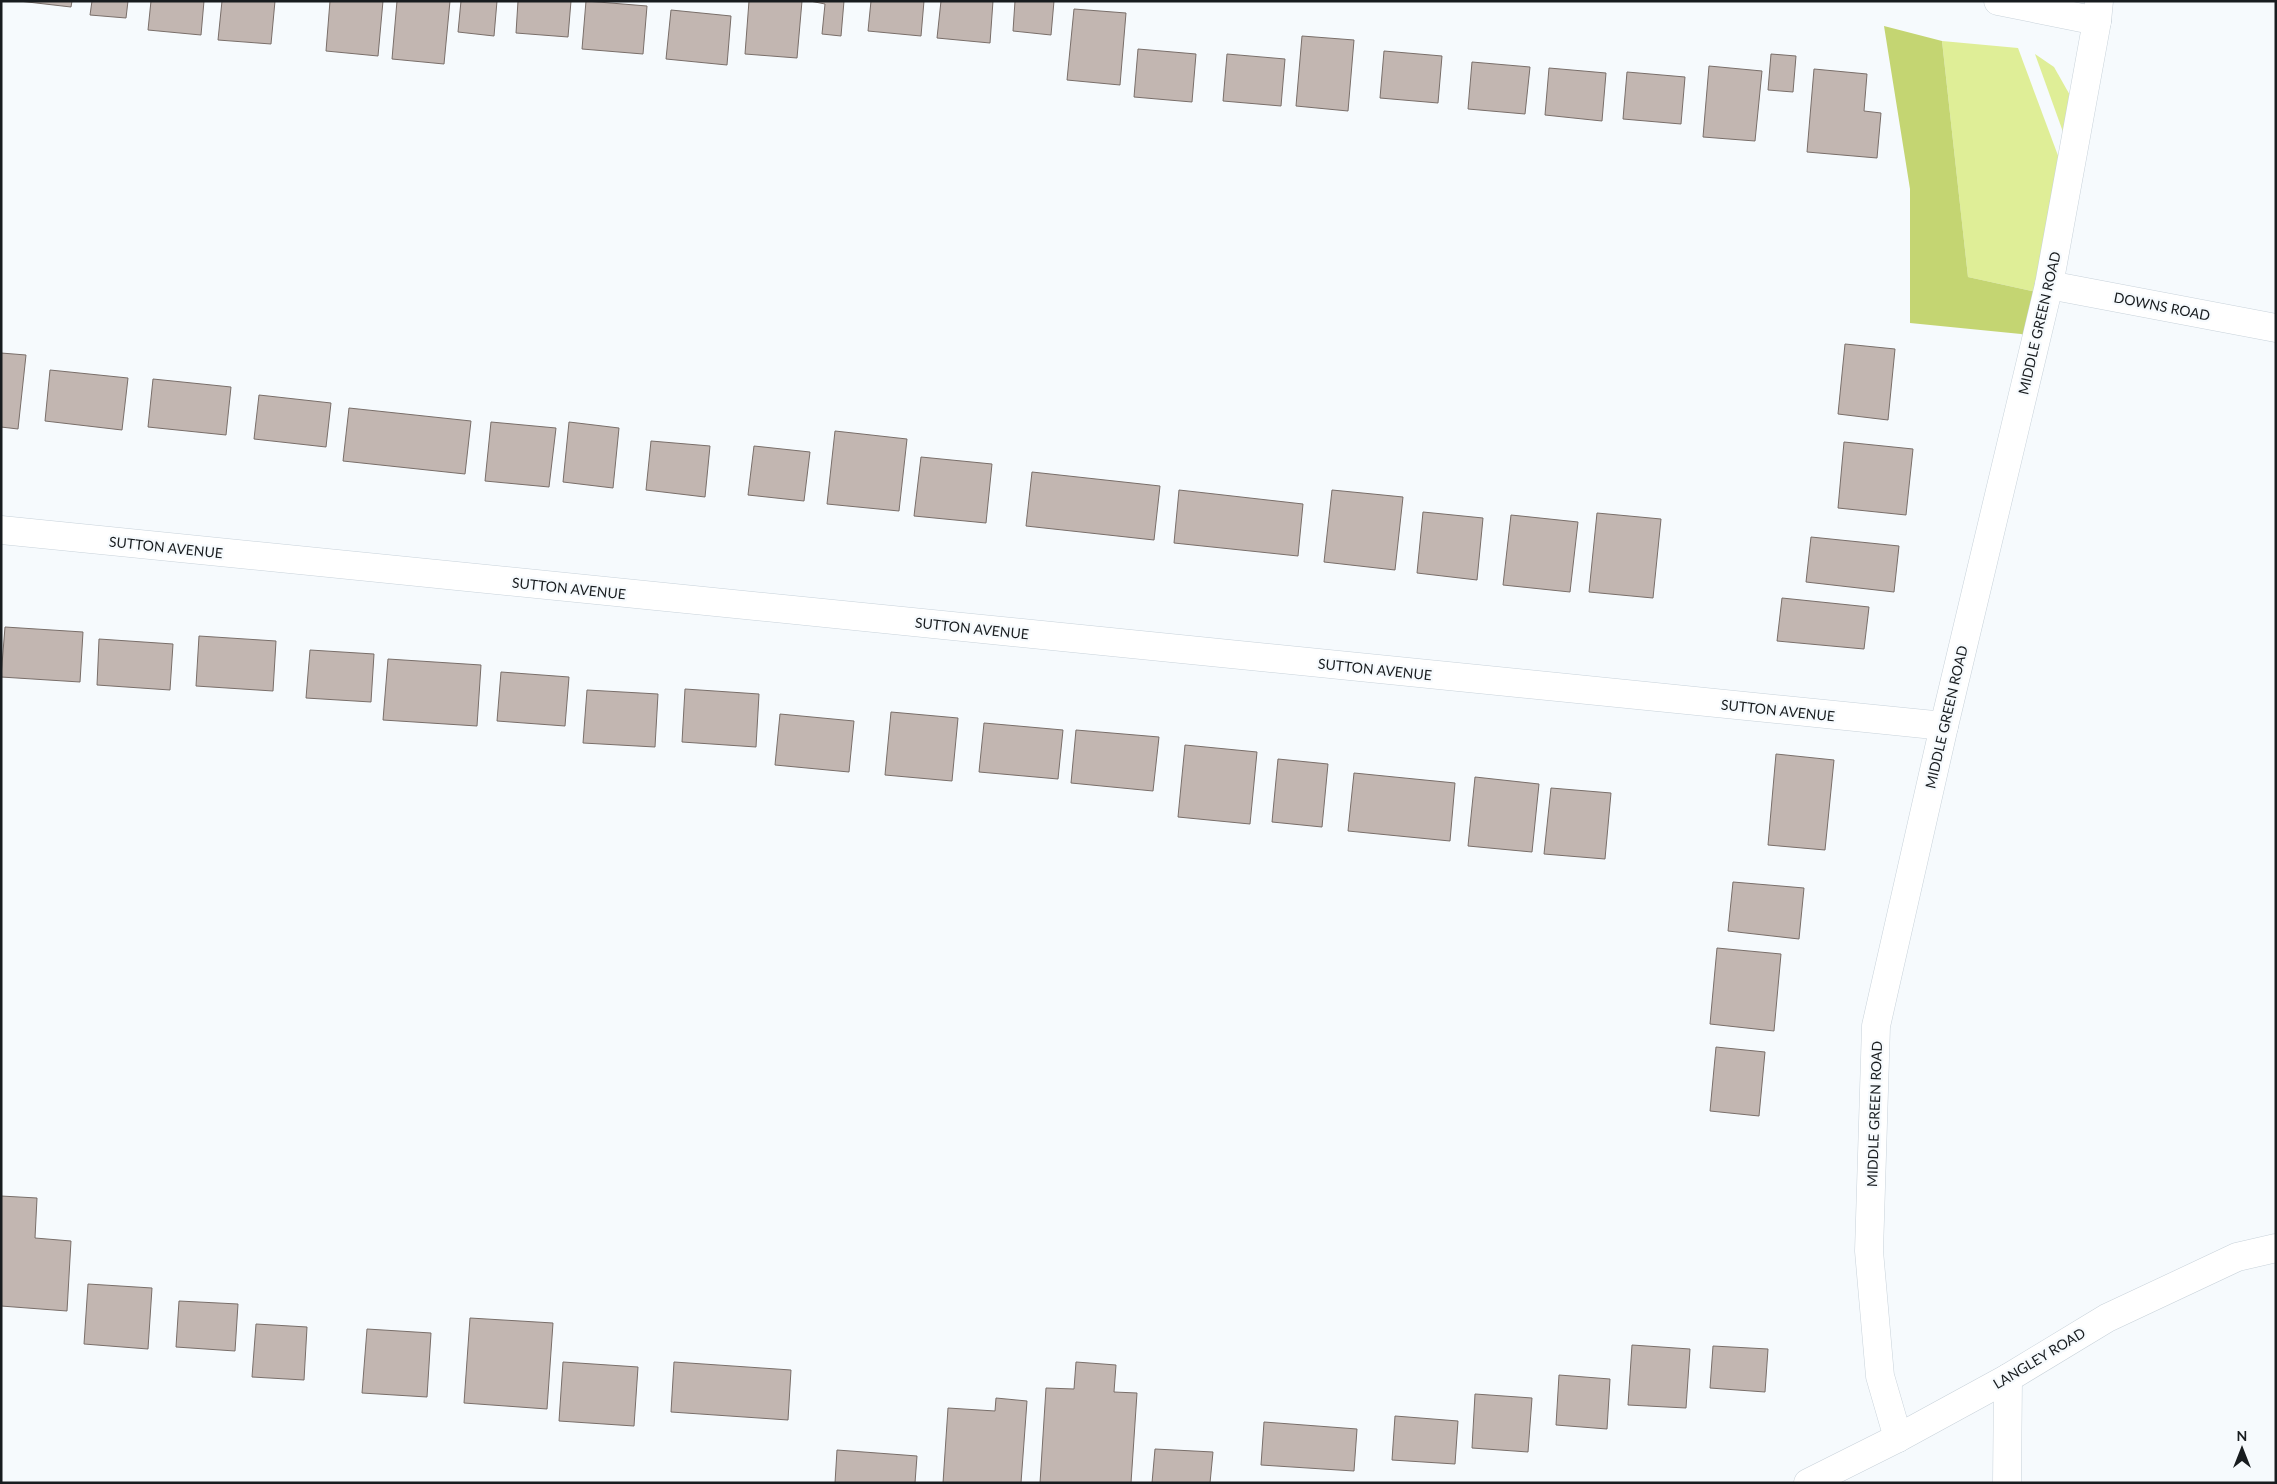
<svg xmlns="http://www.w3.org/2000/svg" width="2277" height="1484" font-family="Lato,sans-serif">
  <rect width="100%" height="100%" fill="#f6fafd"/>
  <!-- green -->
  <g fill="#dfee97">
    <path d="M 1942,41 L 2018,48 L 2066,177 L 2041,293 L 1968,277 Z"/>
    <path d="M 2035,54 L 2054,67 L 2071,97 L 2063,132 Z"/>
  </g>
  <!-- forest -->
  <path fill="#c4d572" d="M 1884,26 L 1942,41 L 1968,277 L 2041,293 L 2033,338 L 2021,334 L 1910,323 L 1910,189 Z"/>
  <!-- building -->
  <g fill="#c2b6b1" stroke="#796e69">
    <path d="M 19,1 L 72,1 L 71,7 Z"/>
    <path d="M 92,1 L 128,1 L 126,18 L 90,15 Z"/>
    <path d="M 151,1 L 204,1 L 201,35 L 148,30 Z"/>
    <path d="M 222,1 L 275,1 L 271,44 L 218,40 Z"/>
    <path d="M 330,1 L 383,1 L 378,56 L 326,51 Z"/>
    <path d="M 397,1 L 450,1 L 444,64 L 392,59 Z"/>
    <path d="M 461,1 L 497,1 L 494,36 L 458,32 Z"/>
    <path d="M 518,1 L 571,1 L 568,37 L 516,33 Z"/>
    <path d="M 586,1 L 647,6 L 643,54 L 582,49 Z"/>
    <path d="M 749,1 L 802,1 L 797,58 L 745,54 Z"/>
    <path d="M 810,1 L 844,1 L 841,36 L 822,34 L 825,4 Z"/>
    <path d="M 871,1 L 924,1 L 921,36 L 868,31 Z"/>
    <path d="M 941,1 L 993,1 L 990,43 L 937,38 Z"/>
    <path d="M 1015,1 L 1054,1 L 1051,35 L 1013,31 Z"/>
    <path d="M 1074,9 L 1126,13 L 1120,85 L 1067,80 Z"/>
    <path d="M 671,10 L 731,16 L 727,65 L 666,59 Z"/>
    <path d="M 1302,36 L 1354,40 L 1348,111 L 1296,106 Z"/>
    <path d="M 1138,49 L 1196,54 L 1192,102 L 1134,97 Z"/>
    <path d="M 1384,51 L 1442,56 L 1438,103 L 1380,98 Z"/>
    <path d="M 1227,54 L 1285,59 L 1281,106 L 1223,101 Z"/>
    <path d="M 1771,54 L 1796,56 L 1793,92 L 1768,90 Z"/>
    <path d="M 1472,62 L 1530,67 L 1525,114 L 1468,109 Z"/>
    <path d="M 1709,66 L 1762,71 L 1755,141 L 1703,137 Z"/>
    <path d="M 1549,68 L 1606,73 L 1602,121 L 1545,115 Z"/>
    <path d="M 1814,69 L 1867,74 L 1864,111 L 1881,113 L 1877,158 L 1807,152 Z"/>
    <path d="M 1627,72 L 1685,77 L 1681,124 L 1623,119 Z"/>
    <path d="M 1845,344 L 1895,349 L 1888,420 L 1838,414 Z"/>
    <path d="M 1,353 L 26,355 L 18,429 L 1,427 Z"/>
    <path d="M 50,370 L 128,378 L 122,430 L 45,421 Z"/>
    <path d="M 153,379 L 231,387 L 226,435 L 148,427 Z"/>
    <path d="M 259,395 L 331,403 L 326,447 L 254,439 Z"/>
    <path d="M 349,408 L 471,421 L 465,474 L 343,461 Z"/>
    <path d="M 491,422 L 556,428 L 549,487 L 485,481 Z"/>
    <path d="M 569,422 L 619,428 L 613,488 L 563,482 Z"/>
    <path d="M 835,431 L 907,439 L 899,511 L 827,504 Z"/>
    <path d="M 651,441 L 710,446 L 705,497 L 646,490 Z"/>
    <path d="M 1844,442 L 1913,449 L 1906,515 L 1838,508 Z"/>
    <path d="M 754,446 L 810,452 L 804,501 L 748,495 Z"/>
    <path d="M 921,457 L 992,464 L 986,523 L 914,516 Z"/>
    <path d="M 1032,472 L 1160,486 L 1154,540 L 1026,526 Z"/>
    <path d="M 1179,490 L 1303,504 L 1298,556 L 1174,543 Z"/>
    <path d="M 1332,490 L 1403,497 L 1395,570 L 1324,562 Z"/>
    <path d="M 1423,512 L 1483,518 L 1477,580 L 1417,573 Z"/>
    <path d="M 1597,513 L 1661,519 L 1653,598 L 1589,592 Z"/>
    <path d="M 1511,515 L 1578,522 L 1570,592 L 1503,585 Z"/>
    <path d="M 1811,537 L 1899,546 L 1894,592 L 1806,582 Z"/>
    <path d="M 1782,598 L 1869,607 L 1864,649 L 1777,641 Z"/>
    <path d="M 5,627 L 83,632 L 80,682 L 1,677 Z"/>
    <path d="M 199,636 L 276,641 L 273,691 L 196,686 Z"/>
    <path d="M 99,639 L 173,644 L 170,690 L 97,685 Z"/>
    <path d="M 310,650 L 374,654 L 371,702 L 306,698 Z"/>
    <path d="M 388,659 L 481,665 L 477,726 L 383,720 Z"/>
    <path d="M 501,672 L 569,677 L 565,726 L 497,721 Z"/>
    <path d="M 685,689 L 759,694 L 756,747 L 682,742 Z"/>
    <path d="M 587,690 L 658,694 L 655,747 L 583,743 Z"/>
    <path d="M 891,712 L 958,718 L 952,781 L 885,775 Z"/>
    <path d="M 780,714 L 854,721 L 849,772 L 775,765 Z"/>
    <path d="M 984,723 L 1063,730 L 1058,779 L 979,772 Z"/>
    <path d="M 1076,730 L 1159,737 L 1153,791 L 1071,783 Z"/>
    <path d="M 1185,745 L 1257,752 L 1250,824 L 1178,817 Z"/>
    <path d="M 1776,754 L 1834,760 L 1825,850 L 1768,845 Z"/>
    <path d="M 1278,759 L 1328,764 L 1322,827 L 1272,822 Z"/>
    <path d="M 1354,773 L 1455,783 L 1450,841 L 1348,831 Z"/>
    <path d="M 1475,777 L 1539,784 L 1532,852 L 1468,846 Z"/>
    <path d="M 1551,788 L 1611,793 L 1605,859 L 1544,854 Z"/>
    <path d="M 1733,882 L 1804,888 L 1799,939 L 1728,931 Z"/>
    <path d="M 1717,948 L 1781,954 L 1774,1031 L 1710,1024 Z"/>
    <path d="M 1716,1047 L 1765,1052 L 1759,1116 L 1710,1111 Z"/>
    <path d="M 1,1196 L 37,1198 L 35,1238 L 71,1241 L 67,1311 L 1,1306 Z"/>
    <path d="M 88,1284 L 152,1288 L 148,1349 L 84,1344 Z"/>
    <path d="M 179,1301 L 238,1304 L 235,1351 L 176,1347 Z"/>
    <path d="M 470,1318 L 553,1323 L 547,1409 L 464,1403 Z"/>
    <path d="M 256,1324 L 307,1327 L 304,1380 L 252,1377 Z"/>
    <path d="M 367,1329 L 431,1333 L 427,1397 L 362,1393 Z"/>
    <path d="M 1632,1345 L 1690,1349 L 1686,1408 L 1628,1405 Z"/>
    <path d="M 1713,1346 L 1768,1349 L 1765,1392 L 1710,1388 Z"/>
    <path d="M 563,1362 L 638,1367 L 634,1426 L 559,1421 Z"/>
    <path d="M 674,1362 L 791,1370 L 788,1420 L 671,1412 Z"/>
    <path d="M 1076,1362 L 1116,1365 L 1114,1392 L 1137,1393 L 1131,1483 L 1040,1483 L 1046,1388 L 1074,1389 Z"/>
    <path d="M 1559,1375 L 1610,1379 L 1607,1429 L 1556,1425 Z"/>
    <path d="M 1475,1394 L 1532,1398 L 1528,1452 L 1472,1448 Z"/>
    <path d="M 996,1398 L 1027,1401 L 1021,1483 L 943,1483 L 948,1408 L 995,1411 Z"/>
    <path d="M 1395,1416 L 1458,1421 L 1455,1464 L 1392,1460 Z"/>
    <path d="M 1264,1422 L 1357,1429 L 1354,1471 L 1261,1465 Z"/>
    <path d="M 1155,1449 L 1213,1452 L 1210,1483 L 1152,1483 Z"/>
    <path d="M 837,1450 L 917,1456 L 915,1483 L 835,1483 Z"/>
  </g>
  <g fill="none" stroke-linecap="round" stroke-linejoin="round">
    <defs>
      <g id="minor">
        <path d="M 1998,1 L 2097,21"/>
        <path d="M 2049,285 L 2276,328"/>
        <path d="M 1,530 L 1944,726"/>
        <path d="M 2007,1483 L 2008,1378"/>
      </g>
      <g id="tertiary">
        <path d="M 1898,1438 L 1880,1376 L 1869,1251 L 1876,1026 L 1944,726 L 2049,285 L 2097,21 L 2099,1"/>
        <path d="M 1808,1483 L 1898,1438 L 2008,1378 L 2107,1318 L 2237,1257 L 2276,1248"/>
      </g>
    </defs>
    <!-- minor casing -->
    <use href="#minor" stroke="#c8d2da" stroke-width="29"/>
    <!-- tertiary casing -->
    <use href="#tertiary" stroke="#c8d2da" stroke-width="29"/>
    <!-- minor -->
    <use href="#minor" stroke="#fff" stroke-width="28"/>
    <!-- tertiary -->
    <use href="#tertiary" stroke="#fff" stroke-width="28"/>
  </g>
  <g text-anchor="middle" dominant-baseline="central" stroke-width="4.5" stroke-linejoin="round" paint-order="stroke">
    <!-- street labels -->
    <g font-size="14" fill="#181c1f" stroke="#f6fafd">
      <text transform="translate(2162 306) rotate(11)">DOWNS ROAD</text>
      <text transform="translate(2039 323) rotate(-77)">MIDDLE GREEN ROAD</text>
      <text transform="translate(166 547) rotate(6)">SUTTON AVENUE</text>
      <text transform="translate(569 588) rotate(6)">SUTTON AVENUE</text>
      <text transform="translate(972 628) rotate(6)">SUTTON AVENUE</text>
      <text transform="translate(1375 669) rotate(6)">SUTTON AVENUE</text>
      <text transform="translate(1778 710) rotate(6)">SUTTON AVENUE</text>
      <text transform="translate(1946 717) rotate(-77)">MIDDLE GREEN ROAD</text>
      <text transform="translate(1874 1114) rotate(-88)">MIDDLE GREEN ROAD</text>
      <text transform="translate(2039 1358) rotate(-31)">LANGLEY ROAD</text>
    </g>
  </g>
  <!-- border -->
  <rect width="2277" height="1484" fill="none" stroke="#181c1f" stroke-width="5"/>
  <!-- north arrow -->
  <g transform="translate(2242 1449)" stroke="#f6fafd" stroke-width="4" paint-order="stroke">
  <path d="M0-4L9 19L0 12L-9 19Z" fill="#181c1f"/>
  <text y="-8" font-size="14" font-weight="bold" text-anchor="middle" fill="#181c1f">N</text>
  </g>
</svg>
